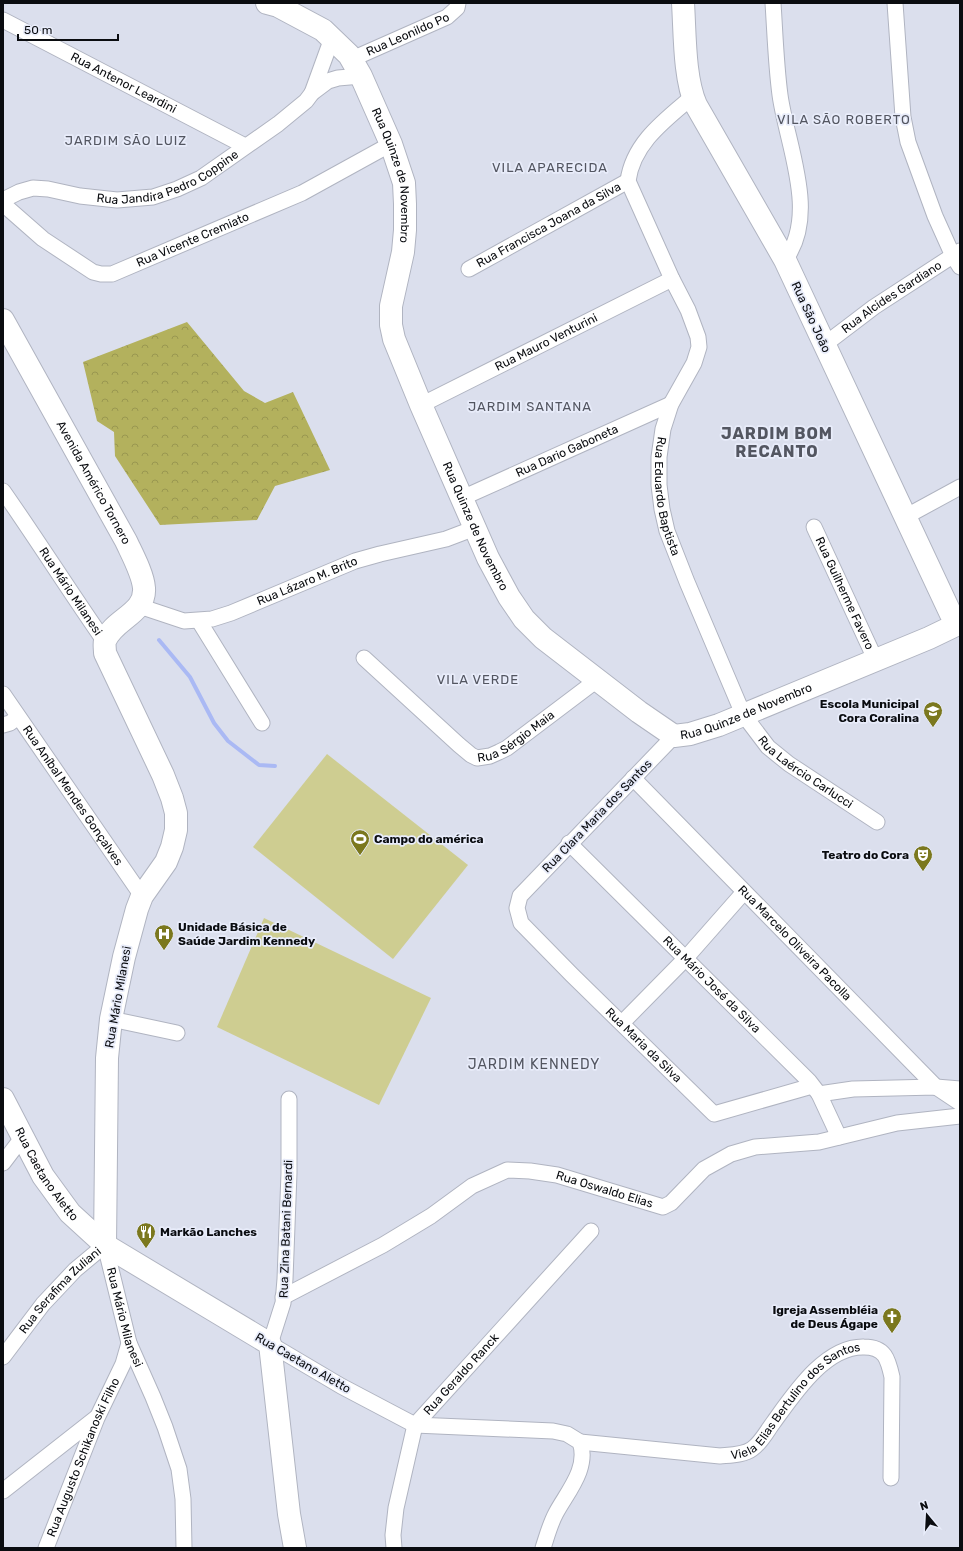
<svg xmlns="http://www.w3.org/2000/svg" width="963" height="1551" font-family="Rubik,sans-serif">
  <defs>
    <pattern id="forest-crowns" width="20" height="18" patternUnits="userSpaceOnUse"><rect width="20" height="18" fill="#b3b15d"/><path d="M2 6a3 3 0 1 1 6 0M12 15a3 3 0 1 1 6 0" fill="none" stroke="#999750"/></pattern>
  </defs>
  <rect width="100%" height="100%" fill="#dbdfed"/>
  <!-- forest -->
  <path fill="url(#forest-crowns)" d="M 187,322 L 244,391 L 265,403 L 293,392 L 330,470 L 275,486 L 257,520 L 160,525 L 115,456 L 114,432 L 97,421 L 83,362 Z"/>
  <!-- pitch -->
  <g fill="#cecd91">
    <path d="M 327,754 L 468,865 L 393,959 L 253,847 Z"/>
    <path d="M 264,918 L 431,998 L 379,1105 L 217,1027 Z"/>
  </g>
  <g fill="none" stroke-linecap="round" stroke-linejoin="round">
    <!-- stream -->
    <path stroke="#aab9f4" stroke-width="4" d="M 159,640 L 190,677 L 214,723 L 228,741 L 259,765 L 275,766"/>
    <defs>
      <g id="street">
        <path d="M 773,3 C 775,33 776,65 780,95 C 787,146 819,214 785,260"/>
        <path d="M 895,3 L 903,117 L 908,142 L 935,216 L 953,256 L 960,267"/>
        <path id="s1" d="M 3,20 L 245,146"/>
        <path id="s2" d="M 352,59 L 447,17 L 457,8 L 458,3"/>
        <path d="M 312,93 L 332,38"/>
        <path id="s3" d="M 692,97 C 665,120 633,143 628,181 L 672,279 L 688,310 L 698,337 L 699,347 L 694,363 L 671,404 L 663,429 L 659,457 L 659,485 L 662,509 L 667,531 L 687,582 L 743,714 L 768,747 L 789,764 L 877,822"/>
        <path id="s4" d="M 3,200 L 19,192 L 33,188 L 48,189 L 80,196 L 117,200 L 153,197 L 177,189 L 201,178 L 278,124 L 306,101 L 312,93 L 328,81 L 338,78 L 361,76"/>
        <path id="s5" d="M 3,204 L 43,239 L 93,272 L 101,274 L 112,274 L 302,193 L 391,144"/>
        <path id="s6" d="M 469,269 L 628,181"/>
        <path id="s7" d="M 824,345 L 874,307 L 960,251"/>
        <path id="s8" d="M 421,405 L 672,279"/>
        <path id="s9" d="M 3,491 C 38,541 70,592 105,642"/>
        <path id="s10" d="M 462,498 L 671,404"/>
        <path d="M 905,517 L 960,487"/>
        <path id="s11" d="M 814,527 L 876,661"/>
        <path id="s12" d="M 139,606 L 184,621 L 212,619 L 231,613 L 355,561 L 380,554 L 446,539 L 475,528"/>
        <path d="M 199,621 L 262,723"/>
        <path id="s13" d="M 364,658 L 459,745 L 471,755 L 477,758 L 490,756 L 499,752 L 507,748 L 597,680"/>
        <path id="s14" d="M 3,694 L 142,896"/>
        <path d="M 3,725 L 10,723 L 18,717"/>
        <path id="s15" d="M 674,736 L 520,896 L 517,908 L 521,923 L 572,975 L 714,1114 L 812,1086"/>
        <path id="s16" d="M 633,778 L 936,1087 L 960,1103"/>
        <path id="s17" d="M 569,843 L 809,1081 L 819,1094 L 839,1137"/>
        <path d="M 111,1019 L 177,1033"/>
        <path d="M 622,1023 L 685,959 L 744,892"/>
        <path d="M 819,1094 L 853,1089 L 936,1087 L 960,1089"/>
        <path d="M 289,1099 L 289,1173 L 285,1279 L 283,1303 L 270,1344 L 341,1386 L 415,1425 L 553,1431 L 567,1434 L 580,1442 C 589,1468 568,1491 556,1513 C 550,1524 547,1536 543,1548"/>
        <path d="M 3,1163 L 22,1138"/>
        <path id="s18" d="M 283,1297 L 383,1245 L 431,1216 L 472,1186 L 507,1170 L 530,1171 L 557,1175 L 663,1207 L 671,1203 L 704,1169 L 731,1154 L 755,1147 L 819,1142 L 897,1123 L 960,1116"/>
        <path id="s19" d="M 3,1357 L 43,1304 L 75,1270 L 105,1245 L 129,1343 L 153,1397 L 165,1427 L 179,1469 L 183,1499 L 184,1548"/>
        <path id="s20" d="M 580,1442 L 720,1456 C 730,1455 744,1455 752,1449 C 761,1443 767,1431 773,1423 C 794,1394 825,1346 864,1347 C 885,1347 888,1359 892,1377 L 891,1478"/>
        <path d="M 3,1491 L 96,1418"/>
        <path id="s21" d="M 46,1548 L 97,1418 L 123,1364 L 129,1343"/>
        <path id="s22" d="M 394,1548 L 393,1535 L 396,1508 L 415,1425 L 591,1231"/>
      </g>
      <g id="secondary">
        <path id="s23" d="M 267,3 L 278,6 L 323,30 L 349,55 L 361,76 L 391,144 L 404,183 L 405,204 L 405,230 L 403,252 L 391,306 L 391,325 L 394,339 L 421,405 L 488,558 L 509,597 L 524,619 L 543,638 L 639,712 L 674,736 L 690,734 L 719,725 L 929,638 L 956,625 L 785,260 L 696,105 C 684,78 685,33 683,3"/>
        <path id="s24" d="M 3,320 L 126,541 C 132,554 143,574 144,588 C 146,614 113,619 105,641 C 104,644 105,649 105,653 L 163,775 L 172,798 L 176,813 L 176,830 L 172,847 L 166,862 L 142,896 L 137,909 L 124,957 L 111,1019 L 107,1058 L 105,1245"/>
        <path id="s25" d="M 3,1099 L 43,1176 L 70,1213 L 105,1245 L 270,1344 L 289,1514 L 295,1548"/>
      </g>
    </defs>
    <!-- street casing -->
    <use href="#street" stroke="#b0b4c1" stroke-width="17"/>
    <!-- secondary casing -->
    <use href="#secondary" stroke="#b0b4c1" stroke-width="24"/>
    <!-- street -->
    <use href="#street" stroke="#fff" stroke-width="15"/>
    <!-- secondary -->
    <use href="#secondary" stroke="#fff" stroke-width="22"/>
  </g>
  <!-- icons -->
  <defs>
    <symbol id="school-pin" viewBox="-11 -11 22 30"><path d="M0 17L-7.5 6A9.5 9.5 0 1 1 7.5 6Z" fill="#7b781e" stroke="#e8ecfa"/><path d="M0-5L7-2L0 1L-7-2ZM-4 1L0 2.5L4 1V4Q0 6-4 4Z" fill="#fff"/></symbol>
    <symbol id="stadium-pin" viewBox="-11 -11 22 30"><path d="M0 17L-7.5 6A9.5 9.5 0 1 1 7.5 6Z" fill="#7b781e" stroke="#e8ecfa"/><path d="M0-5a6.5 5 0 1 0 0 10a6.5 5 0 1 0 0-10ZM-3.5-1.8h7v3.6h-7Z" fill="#fff"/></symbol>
    <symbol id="theatre-pin" viewBox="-11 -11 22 30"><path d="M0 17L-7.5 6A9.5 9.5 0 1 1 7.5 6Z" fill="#7b781e" stroke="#e8ecfa"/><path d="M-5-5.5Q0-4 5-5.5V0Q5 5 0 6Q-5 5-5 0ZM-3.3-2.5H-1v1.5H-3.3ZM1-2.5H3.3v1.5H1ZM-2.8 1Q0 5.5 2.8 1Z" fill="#fff"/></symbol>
    <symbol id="hospital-pin" viewBox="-11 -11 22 30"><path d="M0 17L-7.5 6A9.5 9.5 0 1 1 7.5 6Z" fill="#7b781e" stroke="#e8ecfa"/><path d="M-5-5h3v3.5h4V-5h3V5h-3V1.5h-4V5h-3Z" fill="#fff"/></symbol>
    <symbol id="restaurant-pin" viewBox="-11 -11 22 30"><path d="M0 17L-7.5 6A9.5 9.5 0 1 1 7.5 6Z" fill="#7b781e" stroke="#e8ecfa"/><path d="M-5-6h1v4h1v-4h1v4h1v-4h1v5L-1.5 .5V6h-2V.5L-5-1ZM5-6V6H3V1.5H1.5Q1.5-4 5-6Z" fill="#fff"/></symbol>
    <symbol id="church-pin" viewBox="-11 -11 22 30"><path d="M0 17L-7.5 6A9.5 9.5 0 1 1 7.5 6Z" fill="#7b781e" stroke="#e8ecfa"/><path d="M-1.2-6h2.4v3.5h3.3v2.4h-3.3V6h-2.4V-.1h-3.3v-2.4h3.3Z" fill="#fff"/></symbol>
  </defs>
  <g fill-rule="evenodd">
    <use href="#school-pin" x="922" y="700" width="22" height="30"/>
    <use href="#stadium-pin" x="349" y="828" width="22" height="30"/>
    <use href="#theatre-pin" x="912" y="844" width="22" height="30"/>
    <use href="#hospital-pin" x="153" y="923" width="22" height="30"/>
    <use href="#restaurant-pin" x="135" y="1221" width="22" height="30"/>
    <use href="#church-pin" x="881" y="1306" width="22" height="30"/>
  </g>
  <g text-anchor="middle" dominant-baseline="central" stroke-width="3.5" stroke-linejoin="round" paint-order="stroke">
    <!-- street labels -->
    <g font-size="12" fill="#0a0c10" stroke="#e8ecfa">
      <text stroke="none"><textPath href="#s2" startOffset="61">Rua Leonildo Po</textPath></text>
      <text stroke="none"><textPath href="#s1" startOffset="136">Rua Antenor Leardini</textPath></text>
      <text stroke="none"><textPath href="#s4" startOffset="173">Rua Jandira Pedro Coppine</textPath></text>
      <text stroke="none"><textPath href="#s23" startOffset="228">Rua Quinze de Novembro</textPath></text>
      <text stroke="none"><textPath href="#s6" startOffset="91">Rua Francisca Joana da Silva</textPath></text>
      <text stroke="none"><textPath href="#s5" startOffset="220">Rua Vicente Cremiato</textPath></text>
      <text stroke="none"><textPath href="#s7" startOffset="83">Rua Alcides Gardiano</textPath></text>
      <text transform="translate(811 317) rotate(65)">Rua São João</text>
      <text stroke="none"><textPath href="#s8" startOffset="140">Rua Mauro Venturini</textPath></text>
      <text stroke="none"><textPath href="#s10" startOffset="115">Rua Dario Gaboneta</textPath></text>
      <text stroke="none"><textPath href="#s24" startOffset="186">Avenida Américo Tornero</textPath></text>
      <text stroke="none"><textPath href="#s3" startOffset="448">Rua Eduardo Baptista</textPath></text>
      <text stroke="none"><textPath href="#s23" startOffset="600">Rua Quinze de Novembro</textPath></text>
      <text stroke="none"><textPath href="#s12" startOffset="178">Rua Lázaro M. Brito</textPath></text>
      <text stroke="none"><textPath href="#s9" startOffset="121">Rua Mário Milanesi</textPath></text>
      <text stroke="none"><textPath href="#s11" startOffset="73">Rua Guilherme Favero</textPath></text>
      <text stroke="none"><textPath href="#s23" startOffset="972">Rua Quinze de Novembro</textPath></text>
      <text stroke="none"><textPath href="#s13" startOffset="196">Rua Sérgio Maia</textPath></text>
      <text stroke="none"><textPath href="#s3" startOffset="767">Rua Laércio Carlucci</textPath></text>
      <text stroke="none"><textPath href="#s14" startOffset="123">Rua Aníbal Mendes Gonçalves</textPath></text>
      <text transform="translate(597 816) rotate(-46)">Rua Clara Maria dos Santos</text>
      <text stroke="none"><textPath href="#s16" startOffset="231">Rua Marcelo Oliveira Pacolla</textPath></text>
      <text stroke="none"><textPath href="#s17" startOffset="201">Rua Mário José da Silva</textPath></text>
      <text transform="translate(118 997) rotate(-80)">Rua Mário Milanesi</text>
      <text stroke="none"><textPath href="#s15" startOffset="423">Rua Maria da Silva</textPath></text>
      <text stroke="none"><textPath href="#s25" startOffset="87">Rua Caetano Aletto</textPath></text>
      <text stroke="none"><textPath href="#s18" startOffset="358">Rua Oswaldo Elias</textPath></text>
      <text transform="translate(286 1229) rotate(-88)">Rua Zina Batani Bernardi</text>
      <text stroke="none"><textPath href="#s19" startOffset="88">Rua Serafima Zuliani</textPath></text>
      <text stroke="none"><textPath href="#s19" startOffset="227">Rua Mário Milanesi</textPath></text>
      <text transform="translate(303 1363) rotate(30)">Rua Caetano Aletto</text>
      <text stroke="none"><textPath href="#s22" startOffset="194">Rua Geraldo Ranck</textPath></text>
      <text stroke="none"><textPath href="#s20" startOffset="239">Viela Elias Bertulino dos Santos</textPath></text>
      <text stroke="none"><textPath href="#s21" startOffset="98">Rua Augusto Schikanoski Filho</textPath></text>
    </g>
    <!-- poi labels -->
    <g font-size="12" font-weight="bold" fill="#0a0c10" stroke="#e8ecfa" text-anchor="end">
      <text x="919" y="704">Escola Municipal<tspan x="919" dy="14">Cora Coralina</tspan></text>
      <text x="374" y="839" text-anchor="start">Campo do américa</text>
      <text x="909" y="855">Teatro do Cora</text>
      <text x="178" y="927" text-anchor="start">Unidade Básica de<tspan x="178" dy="14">Saúde Jardim Kennedy</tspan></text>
      <text x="160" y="1232" text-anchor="start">Markão Lanches</text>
      <text x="878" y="1310">Igreja Assembléia<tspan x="878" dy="14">de Deus Ágape</tspan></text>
    </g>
    <!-- neighbourhood labels -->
    <g font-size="13" letter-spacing="1" fill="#535661" stroke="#e8ecfa">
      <text x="844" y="119">VILA SÃO ROBERTO</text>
      <text x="126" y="140">JARDIM SÃO LUIZ</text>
      <text x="550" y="167">VILA APARECIDA</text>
      <text x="530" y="406">JARDIM SANTANA</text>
      <text x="478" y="679">VILA VERDE</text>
    </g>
    <!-- quarter labels -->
    <g font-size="14" letter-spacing="1" fill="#535661" stroke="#e8ecfa">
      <text x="534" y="1064">JARDIM KENNEDY</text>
    </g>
    <!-- district labels -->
    <g font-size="16" font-weight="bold" letter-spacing="1" fill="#535661" stroke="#e8ecfa">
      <text x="777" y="433">JARDIM BOM<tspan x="777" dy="18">RECANTO</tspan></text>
    </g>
  </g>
  <!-- border -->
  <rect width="963" height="1551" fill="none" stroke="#0a0c10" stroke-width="8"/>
  <!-- north arrow -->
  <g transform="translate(927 1515) rotate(342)" stroke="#e8ecfa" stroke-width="3" paint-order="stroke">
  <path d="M0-3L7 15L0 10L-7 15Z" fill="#0a0c10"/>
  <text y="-6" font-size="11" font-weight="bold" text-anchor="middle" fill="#0a0c10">N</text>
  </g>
  <!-- scale -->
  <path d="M18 34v6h100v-6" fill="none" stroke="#0a0c10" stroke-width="2"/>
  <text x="24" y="34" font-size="12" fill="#0a0c10" stroke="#e8ecfa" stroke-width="3" paint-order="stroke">50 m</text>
</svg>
